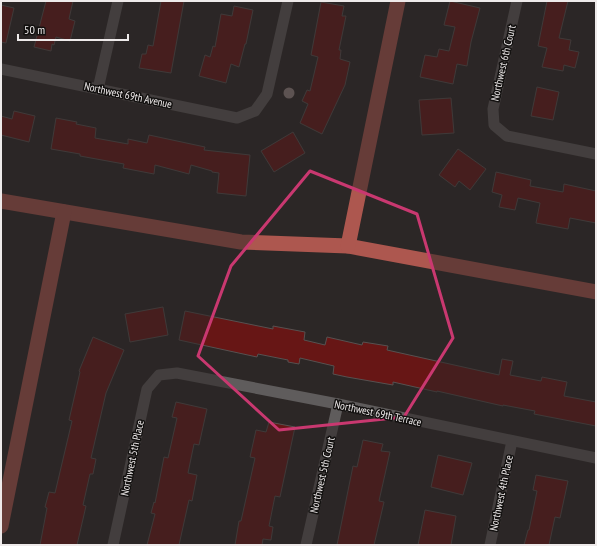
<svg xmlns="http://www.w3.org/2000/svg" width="597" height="546" font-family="'PT Sans Narrow',sans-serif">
  <rect width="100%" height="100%" fill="#2c2726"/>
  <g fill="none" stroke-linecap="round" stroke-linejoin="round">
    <!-- canal -->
    <g stroke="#ad574f" stroke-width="15">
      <path d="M 1,201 L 241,242 L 348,246 L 596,292"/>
      <path d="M 348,246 L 398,1"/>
      <path d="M 1,526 L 64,212"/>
    </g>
  </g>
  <!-- building -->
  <g fill="#671615" stroke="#575150">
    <path d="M 46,1 L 73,1 L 69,19 L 75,21 L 70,41 L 56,37 L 54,45 L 52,44 L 51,51 L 34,47 Z"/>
    <path d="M 161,1 L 184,1 L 171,73 L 139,68 L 142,54 L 146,54 L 148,45 L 153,46 Z"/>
    <path d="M 450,1 L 480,8 L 471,42 L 467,66 L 457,64 L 453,84 L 420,77 L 425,55 L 437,57 L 439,49 L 449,51 L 455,27 L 444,25 Z"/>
    <path d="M 547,1 L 568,1 L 559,38 L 571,40 L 569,50 L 579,52 L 575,68 L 564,65 L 563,71 L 542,67 L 547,48 L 538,46 Z"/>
    <path d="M 321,2 L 344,6 L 342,16 L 346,16 L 339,50 L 341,50 L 340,59 L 350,62 L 345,85 L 322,134 L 300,123 L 308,104 L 302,101 L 307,90 L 310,91 L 318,57 L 311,55 Z"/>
    <path d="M 1,5 L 14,8 L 6,43 L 1,42 Z"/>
    <path d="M 234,6 L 253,10 L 246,44 L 245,44 L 239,67 L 231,64 L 226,83 L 199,76 L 205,55 L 210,57 L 213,46 L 215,47 L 221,14 L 232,16 Z"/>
    <path d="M 537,87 L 559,92 L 553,120 L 531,116 Z"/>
    <path d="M 451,98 L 454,133 L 422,135 L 419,100 Z"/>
    <path d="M 14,111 L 35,116 L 29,142 L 1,135 L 1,116 L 12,119 Z"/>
    <path d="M 56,118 L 77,122 L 76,124 L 96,128 L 95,138 L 128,144 L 128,139 L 147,143 L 149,135 L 205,147 L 204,150 L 250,155 L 246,196 L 217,193 L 219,173 L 212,172 L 212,171 L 191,165 L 189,174 L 155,165 L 154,174 L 123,168 L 124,164 L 80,156 L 80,154 L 51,149 Z"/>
    <path d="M 293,132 L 305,153 L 274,172 L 261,151 Z"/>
    <path d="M 458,149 L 486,169 L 470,190 L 459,181 L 455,187 L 439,175 Z"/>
    <path d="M 496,172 L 531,180 L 530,186 L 563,192 L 564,184 L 596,191 L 596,223 L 570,218 L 568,229 L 536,223 L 540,203 L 518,198 L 515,210 L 499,207 L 502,195 L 492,192 Z"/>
    <path d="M 163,307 L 168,335 L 130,342 L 125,314 Z"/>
    <path d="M 185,311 L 273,329 L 273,326 L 305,332 L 304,340 L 325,345 L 327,337 L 362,345 L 363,342 L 388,346 L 387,350 L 499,375 L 502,359 L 513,361 L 510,375 L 541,381 L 542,377 L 567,382 L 564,396 L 596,402 L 596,426 L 534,414 L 535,411 L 503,405 L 503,406 L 437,391 L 437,392 L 393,382 L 393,385 L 347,377 L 333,374 L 334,366 L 300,358 L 299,364 L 288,362 L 288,360 L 258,354 L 257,357 L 179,340 Z"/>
    <path d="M 93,337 L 124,350 L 106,393 L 91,458 L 96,459 L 93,474 L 90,474 L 83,505 L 86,506 L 77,545 L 40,545 L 47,508 L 45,507 L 49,492 L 55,493 L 72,421 L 69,420 L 80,372 L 79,371 Z"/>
    <path d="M 176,402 L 207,409 L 199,445 L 194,444 L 188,473 L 197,475 L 192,501 L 189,500 L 179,545 L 147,545 L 155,514 L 151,513 L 154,502 L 155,503 L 164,457 L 168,458 L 177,418 L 172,417 Z"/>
    <path d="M 269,422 L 295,427 L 280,497 L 275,496 L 269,526 L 273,527 L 271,540 L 263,539 L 262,545 L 235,545 L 239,521 L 241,521 L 255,458 L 250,457 L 256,430 L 266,432 Z"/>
    <path d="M 363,440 L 383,444 L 381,451 L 390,452 L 379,501 L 384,502 L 374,545 L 337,545 L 353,466 L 357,467 Z"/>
    <path d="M 438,455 L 472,463 L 463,495 L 431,487 Z"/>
    <path d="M 536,475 L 568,481 L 560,518 L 555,517 L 549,545 L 524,545 L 528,530 L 529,530 L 537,491 L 533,490 Z"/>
    <path d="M 425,510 L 456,516 L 451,545 L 418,545 Z"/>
  </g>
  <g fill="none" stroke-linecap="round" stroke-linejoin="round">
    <!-- minor -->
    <g stroke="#5f5c5c" stroke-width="11">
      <path d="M 517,1 L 493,109 L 494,125 L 507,136 L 596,154"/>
      <path d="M 1,69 L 237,118 L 255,111 L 267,94 L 288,1"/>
      <path d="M 98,89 L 118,1"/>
      <path d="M 113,545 L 147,389 L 159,375 L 177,373 L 338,404 L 596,458"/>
      <path d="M 306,545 L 338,404"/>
      <path d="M 490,545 L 512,441"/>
    </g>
  </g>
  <!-- trees -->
  <circle fill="#998987" cx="289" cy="93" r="5.5"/>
  <!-- marked area -->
  <path d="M0 0H597V546H0ZM 310,171 L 417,214 L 453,338 L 404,417 L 279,430 L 198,356 L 231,266 Z" fill="#2c2726" fill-opacity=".55" fill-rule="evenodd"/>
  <path fill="none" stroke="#c93870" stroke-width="3" stroke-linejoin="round" d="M 310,171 L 417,214 L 453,338 L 404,417 L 279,430 L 198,356 L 231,266 Z"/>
  <g text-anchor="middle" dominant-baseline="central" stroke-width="3" stroke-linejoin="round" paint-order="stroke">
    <!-- street labels -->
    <g font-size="11" fill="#eeeaea" stroke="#131110">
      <text transform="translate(503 63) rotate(-77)">Northwest 6th Court</text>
      <text transform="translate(128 95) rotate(12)">Northwest 69th Avenue</text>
      <text transform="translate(378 413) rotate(12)">Northwest 69th Terrace</text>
      <text transform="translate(132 458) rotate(-78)">Northwest 5th Place</text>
      <text transform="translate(322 475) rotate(-77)">Northwest 5th Court</text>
      <text transform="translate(501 493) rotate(-78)">Northwest 4th Place</text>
    </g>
  </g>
  <!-- border -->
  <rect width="597" height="546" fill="none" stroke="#eeeaea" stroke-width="4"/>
  <!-- scale -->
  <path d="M18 34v6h110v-6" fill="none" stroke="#eeeaea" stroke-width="2"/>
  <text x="24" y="34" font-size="12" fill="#eeeaea" stroke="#131110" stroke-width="3" paint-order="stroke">50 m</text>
</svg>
